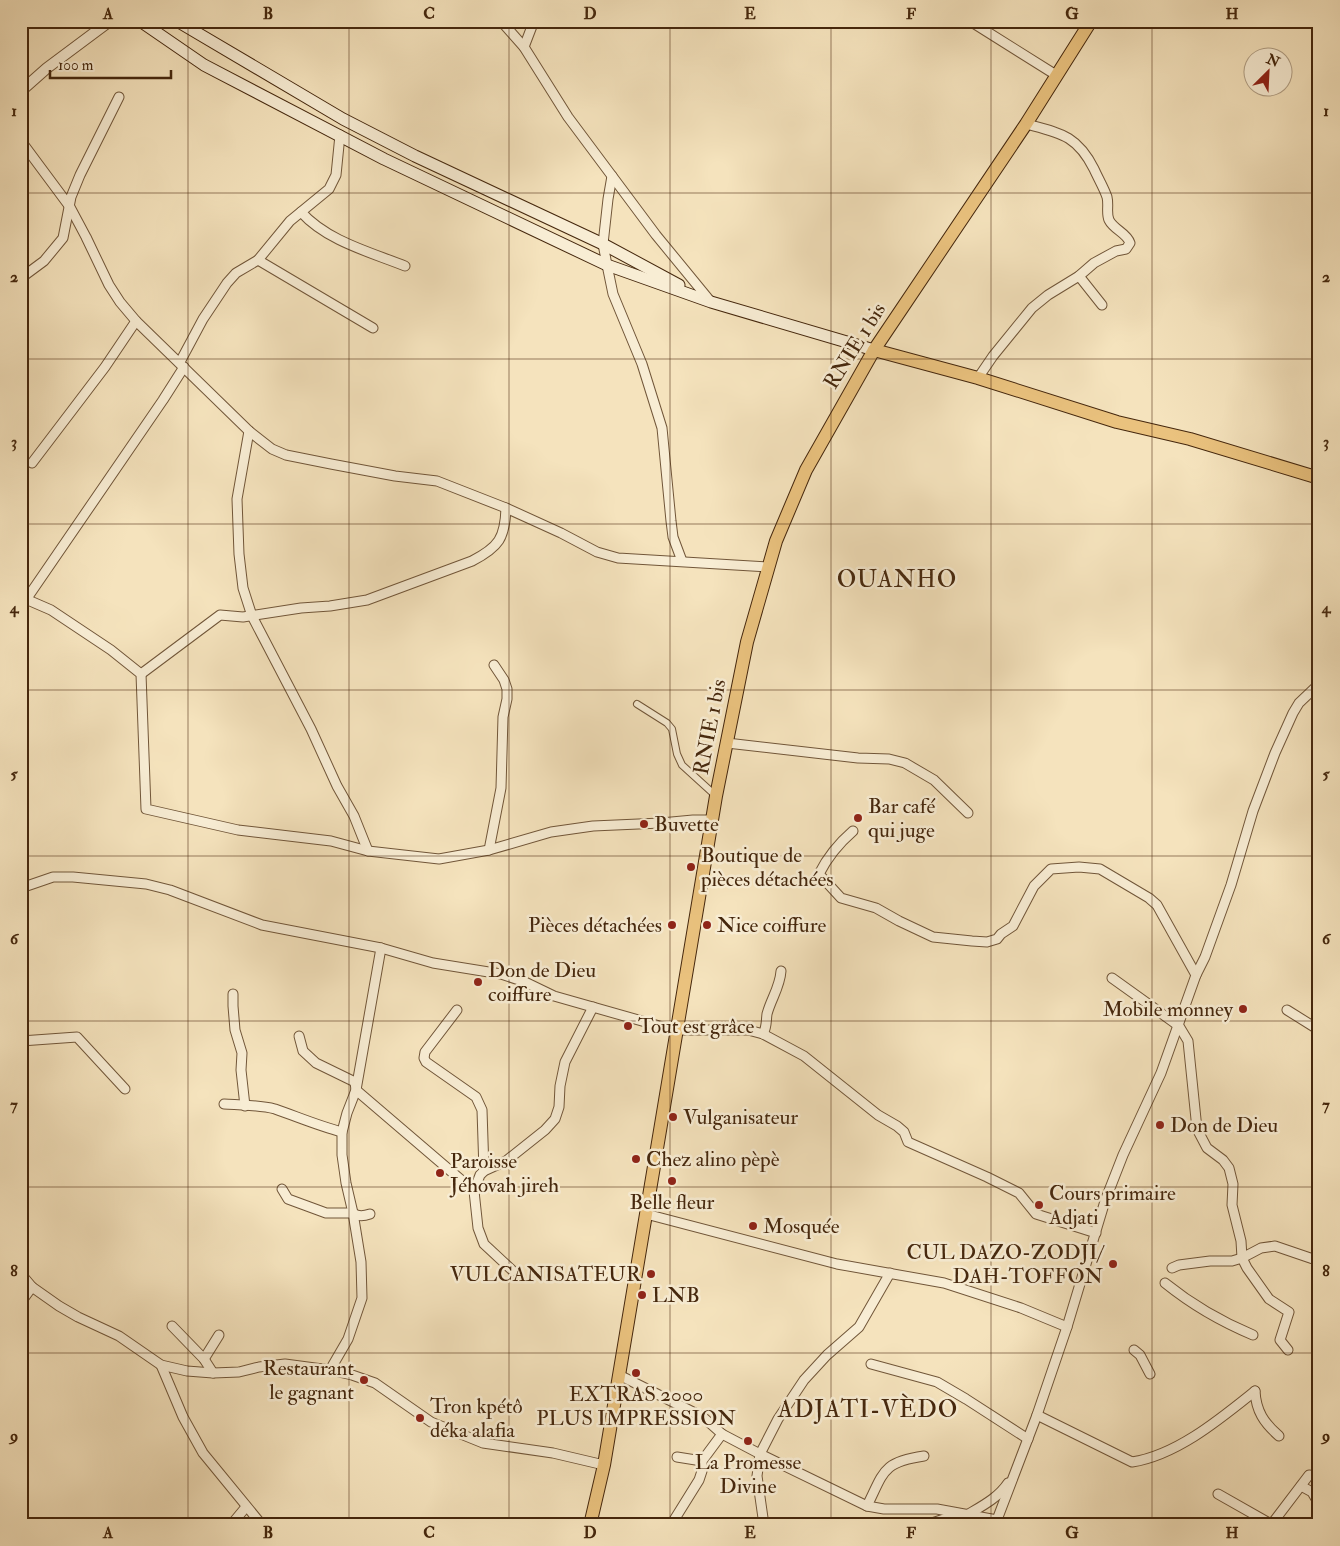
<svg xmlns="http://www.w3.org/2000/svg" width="1340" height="1546" font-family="'IM FELL Double Pica',serif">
  <rect width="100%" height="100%" fill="#f5e3bd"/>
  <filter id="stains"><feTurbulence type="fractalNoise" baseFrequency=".004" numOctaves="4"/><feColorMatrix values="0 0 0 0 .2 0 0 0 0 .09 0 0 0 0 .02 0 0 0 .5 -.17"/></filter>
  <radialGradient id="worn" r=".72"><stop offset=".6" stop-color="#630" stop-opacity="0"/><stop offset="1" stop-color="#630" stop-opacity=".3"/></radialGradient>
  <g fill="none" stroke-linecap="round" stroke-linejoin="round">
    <defs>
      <path id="pedestrian" d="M 637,704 L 667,723 L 672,729 L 677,754 L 682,765 L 715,795"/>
      <g id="minor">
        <path d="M 501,21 L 524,47 L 568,117 L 656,235 L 711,302"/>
        <path d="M 970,21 L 1056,75"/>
        <path d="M 524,47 L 534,21"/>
        <path d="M 21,141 L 70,207 L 86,237 L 109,285 L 120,302 L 136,321 L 249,431 L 272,449 L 286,455 L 331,464 L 395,476 L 437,481 L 506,508 L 561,533 L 597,552 L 618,558 L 767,567"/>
        <path d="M 612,176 L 608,199 L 603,244 L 607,265 L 613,294 L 642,364 L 662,428 L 671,521 L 673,537 L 682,561"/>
        <path d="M 301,212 C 327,241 370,252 405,266"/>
        <path d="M 258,260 L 373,328"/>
        <path d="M 1079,276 L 1102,305"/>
        <path d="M 21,278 L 44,261 L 63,238 L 71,197 L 80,175 L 119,97"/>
        <path d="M 180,362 L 203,319 L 227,283 L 236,273 L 258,260 L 290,221 L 329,189 L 336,175 L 340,135"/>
        <path d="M 978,378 L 993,356 L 1032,308 L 1048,295 L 1079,276 L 1094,263 L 1116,251 L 1126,249 L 1130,243 C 1127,233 1114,230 1109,220 C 1106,213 1109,205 1107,197 C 1104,188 1098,178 1094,169 C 1077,135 1060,133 1026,124"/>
        <path d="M 249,431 L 237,499 L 239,554 L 243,588 L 252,616 L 311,729 L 337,786 L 354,816 L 368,851"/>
        <path d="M 32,463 L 105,367 L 136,321"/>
        <path d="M 21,597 L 51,610 L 111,650 L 141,674 L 146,809 L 238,830 L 331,841 L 368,851 L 439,859 L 489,850 L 551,832 L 593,826 L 661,823 L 693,820 L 712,820"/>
        <path d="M 21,607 L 163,400 L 184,367"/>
        <path d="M 141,674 L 220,615 L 243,617 L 301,608 L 330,606 L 367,600 L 472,561 C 499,547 505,538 506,508"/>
        <path d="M 727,743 L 858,758 L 889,759 L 905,763 L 934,780 L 968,813"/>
        <path d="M 853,831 C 838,844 828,856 819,874 L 841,898 L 876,908 L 899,921 L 933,937 L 972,941 L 987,942 L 997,939 L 1001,934 L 1013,926 L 1034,886 L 1051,869 L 1079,867 L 1100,869 L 1149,898 L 1157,905 L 1196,975"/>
        <path d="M 489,850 L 501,788 L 503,717 L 507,699 L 507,689 L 504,680 L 494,665"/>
        <path d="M 21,888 L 53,877 L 73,877 L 146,884 L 170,890 L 262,925 L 381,948 L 433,963 L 501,974 L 525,982 L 554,996 L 663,1027 L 676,1030 L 748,1030 L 763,1034 L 804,1056 L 878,1115 L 897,1126 L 904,1132 L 908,1142 L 987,1177 L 1019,1193 L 1036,1214 L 1096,1233"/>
        <path d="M 1112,978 L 1179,1026 L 1188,1041 L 1197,1129 L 1207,1148 L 1223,1160 L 1229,1168 L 1233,1184 L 1232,1205 L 1241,1241 L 1242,1258 L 1247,1268 L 1269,1299 L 1289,1312 L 1280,1340 L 1288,1350"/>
        <path d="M 233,994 L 233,1006 L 235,1030 L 242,1053 L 241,1070 L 245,1106"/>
        <path d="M 457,1010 L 425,1052 L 424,1058 L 426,1062 L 476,1097 L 482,1110 L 484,1171"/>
        <path d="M 1287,1010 L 1319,1030"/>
        <path d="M 763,1034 C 767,1027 766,1021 767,1014 C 771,999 780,987 781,971"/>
        <path d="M 299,1036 L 303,1051 L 316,1063 L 355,1082 L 356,1090 L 474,1191"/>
        <path d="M 21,1041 L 77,1037 L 125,1089"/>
        <path d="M 224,1104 C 241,1105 259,1105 275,1109 C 298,1117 319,1126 342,1132"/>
        <path d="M 282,1189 L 288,1199 L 326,1213 L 353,1213 C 358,1217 364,1216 370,1214"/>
        <path d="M 646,1214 L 837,1264 L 944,1283 L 1021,1308 L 1067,1327"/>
        <path d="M 1172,1268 L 1179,1265 L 1210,1261 L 1232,1261 L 1242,1258 L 1261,1248 L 1275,1246 L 1319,1261"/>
        <path d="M 513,1271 L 484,1244 L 478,1228 L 474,1191 L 480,1175 L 484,1171 L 506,1161 L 545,1130 L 555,1119 L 559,1107 L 560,1086 L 565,1062 L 593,1007"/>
        <path d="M 21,1274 L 32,1287 L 59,1306 L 78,1317 L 119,1336 L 161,1365 L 187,1371 L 213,1373 L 239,1372 L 259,1367 L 285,1364 L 330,1370 L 352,1375 L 375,1383 L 431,1422 L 483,1443 L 553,1453 L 604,1465"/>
        <path d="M 1165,1283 C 1191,1304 1222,1322 1253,1335"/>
        <path d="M 21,1302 L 32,1287"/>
        <path d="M 172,1326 L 204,1359 L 213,1373"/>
        <path d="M 1134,1350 L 1140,1355 L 1150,1374"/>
        <path d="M 204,1359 L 219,1335"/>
        <path d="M 871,1364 L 937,1382 L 966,1399 L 1028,1439"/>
        <path d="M 161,1365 L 183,1417 L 203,1453 L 262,1525"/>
        <path d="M 330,1370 L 348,1339 L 362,1298 L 361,1262 L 353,1213 L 346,1183 L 342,1155 L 342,1132 L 347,1113 L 356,1090 L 381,948"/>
        <path d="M 619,1375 L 703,1417 L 722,1434 L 760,1454 L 867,1506 L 884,1509 L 937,1509 L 997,1520"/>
        <path d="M 1255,1391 C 1256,1411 1264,1423 1279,1436"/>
        <path d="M 1037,1415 L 1132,1462 C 1177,1455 1220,1419 1255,1391"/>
        <path d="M 677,1457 L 702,1461"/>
        <path d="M 1301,1486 L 1312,1492 L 1319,1504"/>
        <path d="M 1218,1494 L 1271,1524"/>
        <path d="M 867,1506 C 884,1472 882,1462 924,1456"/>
        <path d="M 967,1515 C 982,1506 998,1498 1008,1483"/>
        <path d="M 231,1525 L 246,1507"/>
        <path d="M 671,1525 L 699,1480 L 702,1471 L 702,1461 L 722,1434"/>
        <path d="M 764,1525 L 757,1476 L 760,1454 L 778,1419 L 804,1380 L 827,1355 L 859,1327 L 890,1273"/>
        <path d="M 926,1525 L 959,1514"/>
        <path d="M 995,1525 L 1037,1415 L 1067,1327 L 1105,1201 L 1123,1155 L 1161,1073 L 1196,975 L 1205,957 L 1231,885 L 1253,811 L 1275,753 L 1293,713 L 1299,703 L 1319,684"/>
        <path d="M 1271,1525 L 1309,1475 L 1319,1476"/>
      </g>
      <path id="tertiary" d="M 21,91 L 47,68 L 110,21"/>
      <g id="secondary">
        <path d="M 140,21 L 204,65 L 384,159 L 607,265 L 711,302 L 874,350"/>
        <path d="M 177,21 L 343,119 L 415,156 L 603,244 L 679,285"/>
      </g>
      <g id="primary">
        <path d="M 874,350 L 978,378 L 1117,422 L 1190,439 L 1319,478"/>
        <path d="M 590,1525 L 604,1465 L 716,796 L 747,642 L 776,541 L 806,470 L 874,350 L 1026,124 L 1091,21"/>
      </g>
    </defs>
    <!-- pedestrian casing -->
    <use href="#pedestrian" stroke="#715639" stroke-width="8"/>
    <!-- minor casing -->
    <use href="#minor" stroke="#715639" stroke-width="11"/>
    <!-- tertiary casing -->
    <use href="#tertiary" stroke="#715639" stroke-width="12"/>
    <!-- secondary casing -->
    <use href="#secondary" stroke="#45270d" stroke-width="13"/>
    <!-- primary casing -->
    <use href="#primary" stroke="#45270d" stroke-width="14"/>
    <!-- pedestrian -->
    <use href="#pedestrian" stroke="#f8edd4" stroke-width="6"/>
    <!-- minor -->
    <use href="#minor" stroke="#f8edd4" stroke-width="9"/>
    <!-- tertiary -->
    <use href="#tertiary" stroke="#f8edd4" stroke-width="10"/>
    <!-- secondary -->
    <use href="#secondary" stroke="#f8edd4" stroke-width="11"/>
    <!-- primary -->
    <use href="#primary" stroke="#eac27e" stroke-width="12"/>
  </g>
  <!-- grid -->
  <path fill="none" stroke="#45270d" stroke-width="1" stroke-opacity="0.55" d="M 188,21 L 188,1525M 349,21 L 349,1525M 509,21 L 509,1525M 670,21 L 670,1525M 831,21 L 831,1525M 991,21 L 991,1525M 1152,21 L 1152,1525M 21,193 L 1319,193M 21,359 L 1319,359M 21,524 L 1319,524M 21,690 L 1319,690M 21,856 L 1319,856M 21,1021 L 1319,1021M 21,1187 L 1319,1187M 21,1353 L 1319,1353"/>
  <!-- markers -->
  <g fill="#8f2418" stroke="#f8edd4" stroke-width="2">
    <circle cx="858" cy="818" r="5"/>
    <circle cx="644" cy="824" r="5"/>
    <circle cx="691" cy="867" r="5"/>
    <circle cx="672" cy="925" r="5"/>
    <circle cx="707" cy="925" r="5"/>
    <circle cx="478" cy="982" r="5"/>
    <circle cx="1243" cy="1009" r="5"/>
    <circle cx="628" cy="1026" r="5"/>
    <circle cx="673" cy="1117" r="5"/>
    <circle cx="1160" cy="1125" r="5"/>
    <circle cx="636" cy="1159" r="5"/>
    <circle cx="440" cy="1173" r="5"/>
    <circle cx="672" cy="1181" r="5"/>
    <circle cx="1039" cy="1205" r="5"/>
    <circle cx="753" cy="1226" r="5"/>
    <circle cx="1113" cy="1264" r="5"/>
    <circle cx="651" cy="1274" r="5"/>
    <circle cx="642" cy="1295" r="5"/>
    <circle cx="636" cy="1373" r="5"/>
    <circle cx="364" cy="1380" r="5"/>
    <circle cx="420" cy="1418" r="5"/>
    <circle cx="748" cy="1441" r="5"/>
  </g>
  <g text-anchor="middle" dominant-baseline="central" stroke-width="5" stroke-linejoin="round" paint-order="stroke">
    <!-- street labels -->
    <g font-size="21" fill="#45270d" stroke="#f8edd4">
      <text transform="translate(855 346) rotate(-58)">RNIE 1 bis</text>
      <text transform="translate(710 727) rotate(-79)">RNIE 1 bis</text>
    </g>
    <!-- poi labels -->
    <g font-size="21" fill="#45270d" stroke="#f8edd4" text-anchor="start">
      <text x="868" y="806">Bar café<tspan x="868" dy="24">qui juge</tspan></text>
      <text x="654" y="824">Buvette</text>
      <text x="701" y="855">Boutique de<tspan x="701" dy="24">pièces détachées</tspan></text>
      <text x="662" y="925" text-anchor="end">Pièces détachées</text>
      <text x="717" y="925">Nice coiffure</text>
      <text x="488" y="970">Don de Dieu<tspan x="488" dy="24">coiffure</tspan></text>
      <text x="1233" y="1009" text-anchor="end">Mobile monney</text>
      <text x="638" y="1026">Tout est grâce</text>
      <text x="683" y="1117">Vulganisateur</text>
      <text x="1170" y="1125">Don de Dieu</text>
      <text x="646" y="1159">Chez alino pèpè</text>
      <text x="450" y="1161">Paroisse<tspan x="450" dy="24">Jéhovah jireh</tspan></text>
      <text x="1049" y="1193">Cours primaire<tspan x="1049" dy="24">Adjati</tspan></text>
      <text x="672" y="1202" text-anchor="middle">Belle fleur</text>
      <text x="763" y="1226">Mosquée</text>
      <text x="1103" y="1252" text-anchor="end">CUL DAZO-ZODJI/<tspan x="1103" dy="24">DAH-TOFFON</tspan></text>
      <text x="641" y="1274" text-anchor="end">VULCANISATEUR</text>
      <text x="652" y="1295">LNB</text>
      <text x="354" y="1368" text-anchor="end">Restaurant<tspan x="354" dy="24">le gagnant</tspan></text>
      <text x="636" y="1394" text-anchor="middle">EXTRAS 2000<tspan x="636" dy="24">PLUS IMPRESSION</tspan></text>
      <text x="430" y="1406">Tron kpétô<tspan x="430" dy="24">déka alafia</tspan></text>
      <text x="748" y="1462" text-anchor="middle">La Promesse<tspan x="748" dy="24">Divine</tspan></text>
    </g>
    <!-- quarter labels -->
    <g font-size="24" letter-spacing="1" fill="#45270d" stroke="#f8edd4">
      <text x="897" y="579">OUANHO</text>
      <text x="868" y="1409">ADJATI-VÈDO</text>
    </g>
  </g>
  <!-- margin -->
  <rect width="1340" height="1546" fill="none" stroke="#f5e3bd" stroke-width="55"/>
  <!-- north arrow -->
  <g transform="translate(1268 72) rotate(24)"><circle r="24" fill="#f8edd4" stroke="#b09e84"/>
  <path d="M0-4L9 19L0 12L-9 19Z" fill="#8f2418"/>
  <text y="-8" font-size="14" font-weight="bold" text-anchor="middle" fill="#45270d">N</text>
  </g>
  <!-- scale -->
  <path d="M50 70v8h121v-8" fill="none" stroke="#45270d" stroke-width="2.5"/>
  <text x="58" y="70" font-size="15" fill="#45270d" stroke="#f8edd4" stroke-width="4" paint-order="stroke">100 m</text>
  <rect x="28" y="28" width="1284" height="1490" fill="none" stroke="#45270d" stroke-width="2"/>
  <g font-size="16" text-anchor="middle" font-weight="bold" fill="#45270d">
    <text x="108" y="19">A</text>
    <text x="268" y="19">B</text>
    <text x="429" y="19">C</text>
    <text x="590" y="19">D</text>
    <text x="750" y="19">E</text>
    <text x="911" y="19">F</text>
    <text x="1072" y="19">G</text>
    <text x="1232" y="19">H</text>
    <text x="14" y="116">1</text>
    <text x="1326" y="116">1</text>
    <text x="14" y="282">2</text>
    <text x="1326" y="282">2</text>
    <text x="14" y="447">3</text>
    <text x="1326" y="447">3</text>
    <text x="14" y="613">4</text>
    <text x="1326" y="613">4</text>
    <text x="14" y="779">5</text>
    <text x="1326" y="779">5</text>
    <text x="14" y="944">6</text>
    <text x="1326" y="944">6</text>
    <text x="14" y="1110">7</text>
    <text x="1326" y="1110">7</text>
    <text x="14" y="1276">8</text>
    <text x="1326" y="1276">8</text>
    <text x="14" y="1441">9</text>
    <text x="1326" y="1441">9</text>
    <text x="108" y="1538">A</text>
    <text x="268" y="1538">B</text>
    <text x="429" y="1538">C</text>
    <text x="590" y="1538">D</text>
    <text x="750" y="1538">E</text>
    <text x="911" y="1538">F</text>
    <text x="1072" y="1538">G</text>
    <text x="1232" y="1538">H</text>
  </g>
  <rect width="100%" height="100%" filter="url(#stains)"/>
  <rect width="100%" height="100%" fill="url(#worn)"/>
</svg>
